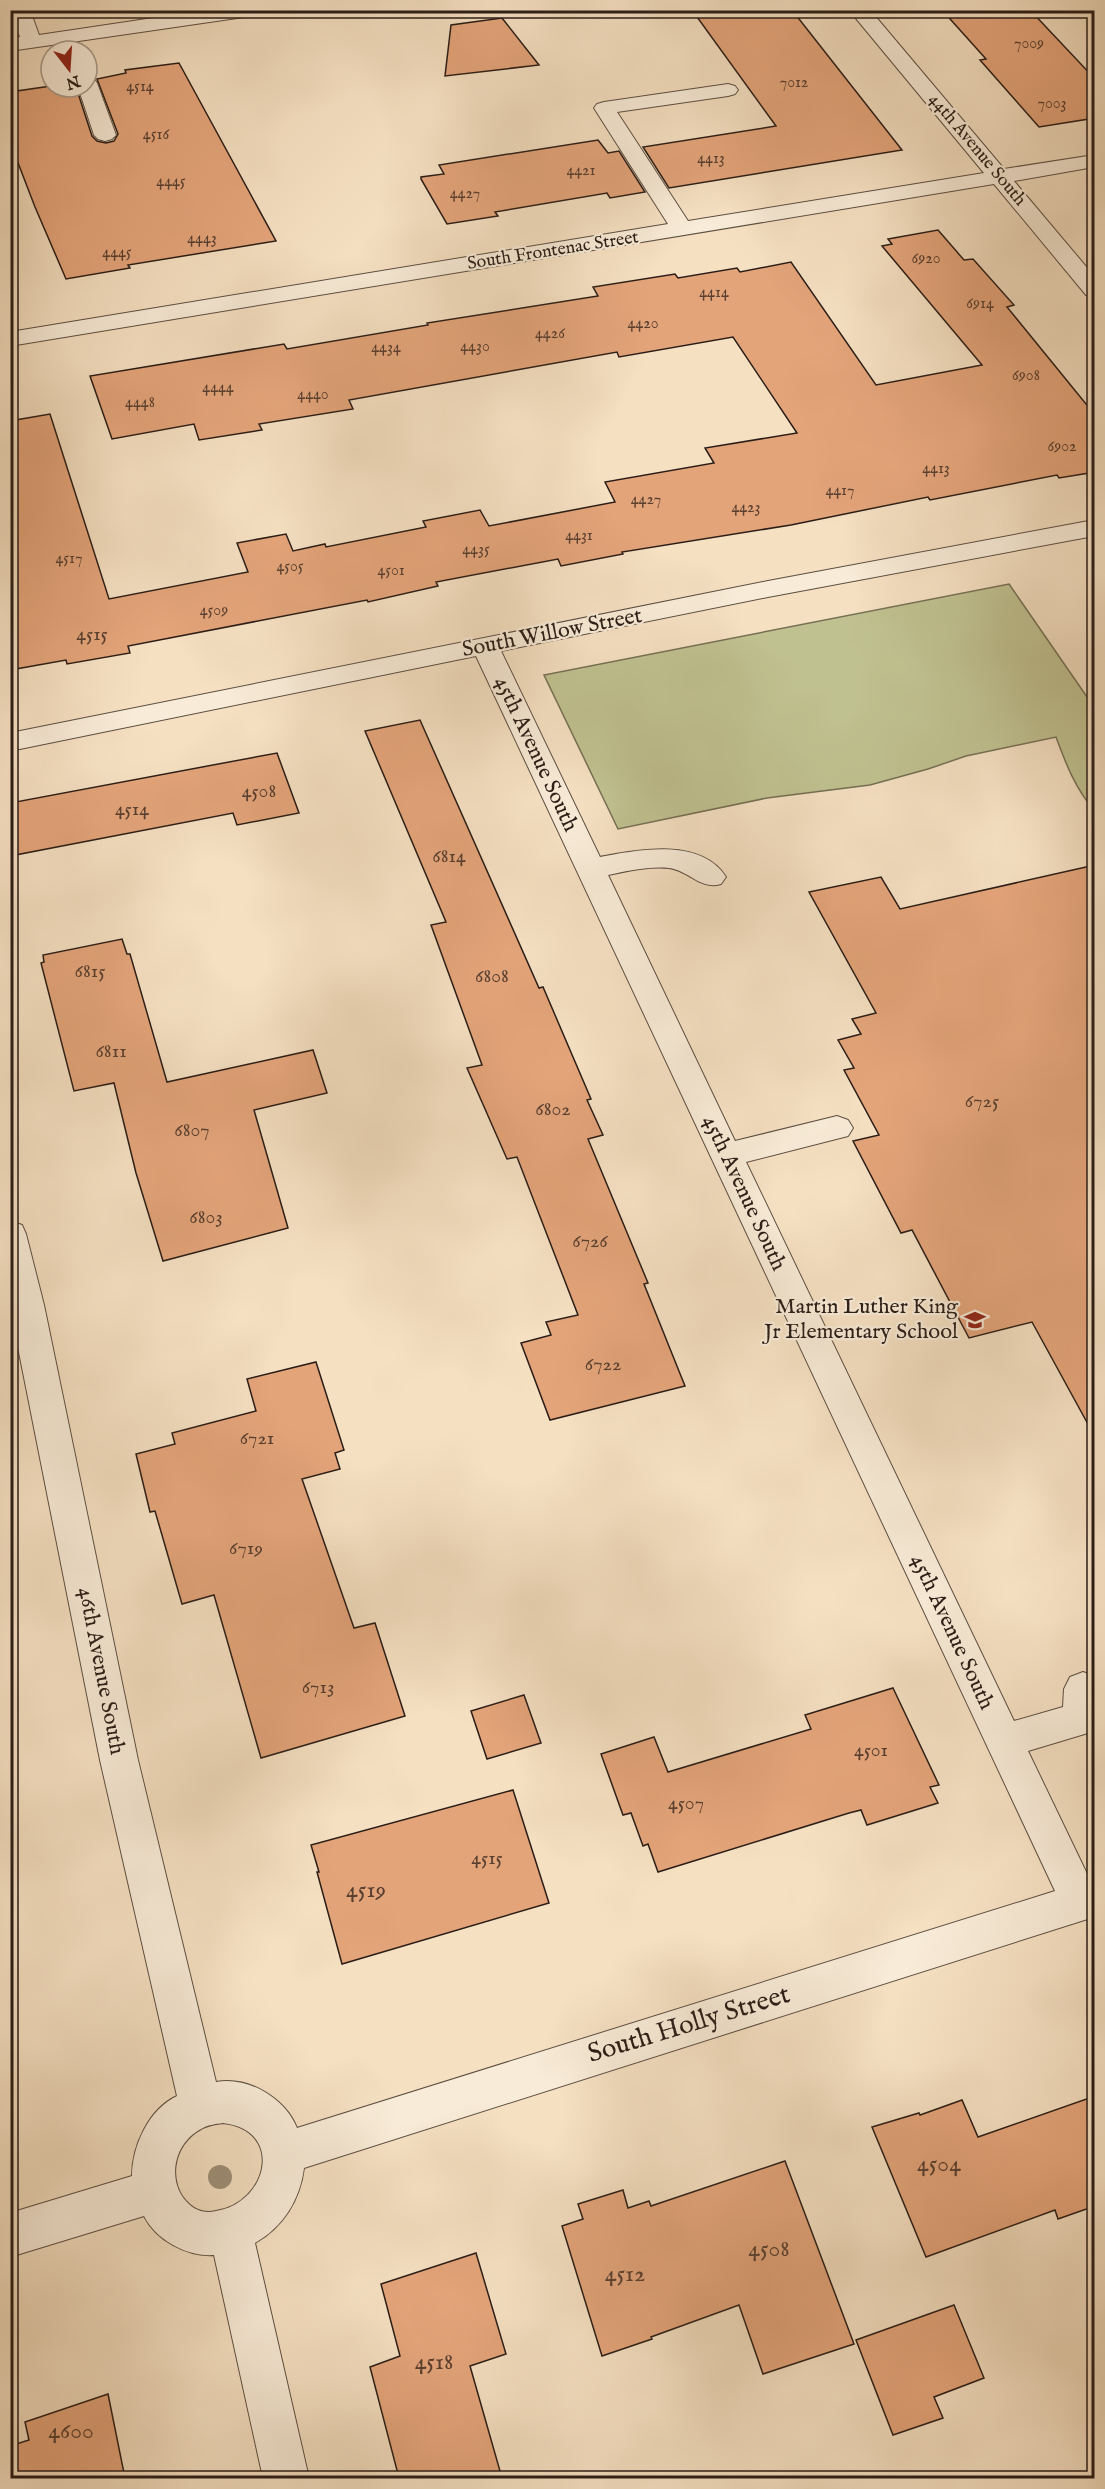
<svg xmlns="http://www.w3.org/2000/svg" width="1105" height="2489" font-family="'IM FELL English',serif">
  <rect width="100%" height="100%" fill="#f5e0c2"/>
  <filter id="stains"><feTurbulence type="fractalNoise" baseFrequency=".00333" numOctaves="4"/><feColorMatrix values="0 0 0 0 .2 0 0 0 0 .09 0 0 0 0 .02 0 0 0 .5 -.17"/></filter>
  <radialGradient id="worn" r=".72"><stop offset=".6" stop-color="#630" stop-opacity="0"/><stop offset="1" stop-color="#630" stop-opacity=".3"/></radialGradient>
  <!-- green -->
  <path fill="#c0c190" stroke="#756f54" stroke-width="1.5" d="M 1009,584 L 1094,707 L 1094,810 C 1075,788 1066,764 1056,737 L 966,756 L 928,769 L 870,785 L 767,798 L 618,829 L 544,675 Z"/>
  <!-- building -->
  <g fill="#e4a47a" stroke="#2a1d17" stroke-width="1.5">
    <path d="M 692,10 L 792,10 L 902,150 L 669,188 L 643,147 L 776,126 Z"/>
    <path d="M 942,10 L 1030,10 L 1095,79 L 1095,118 L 1039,127 L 980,60 L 986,59 Z"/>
    <path d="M 502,18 L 539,65 L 445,76 L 451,25 Z"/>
    <path d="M 179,63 L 276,241 L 128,265 L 130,268 L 66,279 L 35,207 L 10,142 L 10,92 L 51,86 L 76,87 L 92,136 L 97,141 L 106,143 L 114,141 L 118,134 L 97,79 L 126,73 L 125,70 Z"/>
    <path d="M 598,140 L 608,153 L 619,151 L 645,192 L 610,198 L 607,193 L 495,212 L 498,216 L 447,224 L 421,179 L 421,177 L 444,174 L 439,165 Z"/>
    <path d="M 938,230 L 964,260 L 973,259 L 1014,305 L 1007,307 L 1095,415 L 1095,472 L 1059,478 L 1057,475 L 930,500 L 928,497 L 791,525 L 622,552 L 623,554 L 561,566 L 558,559 L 436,582 L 438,586 L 368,602 L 367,600 L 128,646 L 130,653 L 67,664 L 66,660 L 10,670 L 10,421 L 50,414 L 109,599 L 248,572 L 237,543 L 286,534 L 293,551 L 325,544 L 326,547 L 426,527 L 423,521 L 480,510 L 489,526 L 615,502 L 605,482 L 714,463 L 705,448 L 797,433 L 733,337 L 619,357 L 617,352 L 349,400 L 353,409 L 259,424 L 262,430 L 199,440 L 194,424 L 112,439 L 90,376 L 284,344 L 287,349 L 428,325 L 427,323 L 598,296 L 593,287 L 675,274 L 678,278 L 737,268 L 740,272 L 791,262 L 876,385 L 982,365 L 882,246 L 892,244 L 888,239 Z"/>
    <path d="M 420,720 L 539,988 L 543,987 L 591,1099 L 587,1100 L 603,1135 L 588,1139 L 648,1283 L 644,1284 L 685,1386 L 550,1420 L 521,1343 L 551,1335 L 546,1322 L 578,1315 L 517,1157 L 507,1159 L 467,1068 L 482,1065 L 431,925 L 446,922 L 365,731 Z"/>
    <path d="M 277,753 L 299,813 L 237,825 L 233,813 L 10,856 L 10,803 Z"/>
    <path d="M 1095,865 L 1095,1437 L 1032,1322 L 969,1338 L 912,1230 L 901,1233 L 853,1141 L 879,1135 L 844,1070 L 854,1068 L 838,1040 L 861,1034 L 852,1019 L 876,1013 L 809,892 L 881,877 L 900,909 Z"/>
    <path d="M 122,939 L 127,954 L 130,954 L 167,1082 L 313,1050 L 327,1093 L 254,1110 L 288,1228 L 163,1261 L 136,1173 L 114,1083 L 74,1091 L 41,963 L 44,962 L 43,955 Z"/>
    <path d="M 316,1362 L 344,1450 L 335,1453 L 340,1469 L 302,1479 L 354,1628 L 375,1623 L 405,1716 L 261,1758 L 214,1595 L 182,1604 L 155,1511 L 150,1512 L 136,1454 L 175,1444 L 172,1433 L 256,1411 L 247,1379 Z"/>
    <path d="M 893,1688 L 939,1785 L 930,1787 L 938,1803 L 867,1825 L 861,1810 L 849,1813 L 658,1872 L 648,1844 L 643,1846 L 631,1813 L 623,1815 L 601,1754 L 654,1737 L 668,1772 L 811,1729 L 805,1715 Z"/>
    <path d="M 524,1695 L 541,1743 L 487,1759 L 471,1711 Z"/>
    <path d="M 513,1790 L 549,1903 L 342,1964 L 317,1872 L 319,1872 L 311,1845 Z"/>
    <path d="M 1095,2096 L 1095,2206 L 1058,2219 L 1055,2210 L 926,2257 L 872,2127 L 919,2113 L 920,2115 L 962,2100 L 978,2137 Z"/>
    <path d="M 785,2161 L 854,2344 L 763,2374 L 739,2305 L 651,2337 L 652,2339 L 602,2356 L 562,2226 L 583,2219 L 578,2204 L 623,2190 L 628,2208 L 649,2201 L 651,2206 Z"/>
    <path d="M 476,2253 L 506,2354 L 470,2366 L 502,2478 L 399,2478 L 370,2367 L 400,2356 L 381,2284 Z"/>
    <path d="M 954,2305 L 984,2378 L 934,2397 L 943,2418 L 893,2435 L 856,2340 Z"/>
    <path d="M 108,2394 L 125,2478 L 10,2478 L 10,2446 L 29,2440 L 25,2422 Z"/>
  </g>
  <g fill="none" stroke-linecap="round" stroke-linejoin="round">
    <defs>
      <g id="minor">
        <path d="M 10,10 L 30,10 L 39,35 L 207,10 L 261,10 L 258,14 L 251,16 L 10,51 L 10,39 L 20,37 Z"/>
        <path d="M 849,10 L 870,10 L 1004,169 L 1094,155 L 1094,167 L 1014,181 L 1094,276 L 1094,297 L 1086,295 L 994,184 L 10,346 L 10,332 L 668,224 L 594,108 L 597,104 L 604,102 L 728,84 L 735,86 L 738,90 L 735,94 L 728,96 L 617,112 L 688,221 L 984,173 Z"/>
        <path d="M 87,77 L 94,79 L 97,83 L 116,135 L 112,139 L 105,141 L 98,139 L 94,135 L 78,87 L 87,87 Z"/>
        <path d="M 1094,520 L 1094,536 L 768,597 L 501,651 L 600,857 C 637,850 701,837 726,877 L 721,884 C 700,890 690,871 669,868 C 649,866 628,871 608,875 L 735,1141 L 837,1116 L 848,1120 L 853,1128 L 848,1136 L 746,1162 L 1014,1721 L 1063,1707 L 1064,1689 L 1070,1677 L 1083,1672 L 1094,1676 L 1094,1724 L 1088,1733 L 1028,1751 L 1090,1880 L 1094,1879 L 1094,1917 L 304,2168 C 300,2200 283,2227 255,2243 L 309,2478 L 263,2478 L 214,2255 C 187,2257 156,2240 144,2216 L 10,2257 L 10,2213 L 132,2176 C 132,2146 149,2109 177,2096 L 100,1760 L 10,1307 L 10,1221 L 22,1225 L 26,1234 L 44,1305 L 138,1760 L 216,2082 C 248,2076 285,2098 297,2128 L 1055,1891 L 476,656 L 10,751 L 10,733 L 768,581 ZM 223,2123 C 285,2130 268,2203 216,2211 C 207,2213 198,2212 190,2205 C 166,2185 172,2144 201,2129 C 207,2125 216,2124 223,2123 Z"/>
      </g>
    </defs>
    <!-- minor casing -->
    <use href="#minor" stroke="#5d4e42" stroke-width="2"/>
    <!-- minor -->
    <use href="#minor" fill="#f8ebd7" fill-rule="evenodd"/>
  </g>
  <!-- trees -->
  <circle fill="#9e9078" cx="220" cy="2177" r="12"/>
  <!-- icons -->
  <defs>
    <symbol id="school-bare" viewBox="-9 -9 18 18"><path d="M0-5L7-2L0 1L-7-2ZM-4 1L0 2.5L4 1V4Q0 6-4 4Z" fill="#8f2418" stroke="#f8ebd7" stroke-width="2.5" paint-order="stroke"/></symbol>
  </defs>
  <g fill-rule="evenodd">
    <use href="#school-bare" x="960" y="1305" width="30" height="30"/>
  </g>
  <g text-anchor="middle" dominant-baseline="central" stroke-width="4.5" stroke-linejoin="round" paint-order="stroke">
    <!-- far-number labels -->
    <g font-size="16" fill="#583f30">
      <text x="1029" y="44">7009</text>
      <text x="794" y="83">7012</text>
      <text x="140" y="87">4514</text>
      <text x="1052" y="104">7003</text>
      <text x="156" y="135">4516</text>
      <text x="711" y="159">4413</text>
      <text x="581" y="171">4421</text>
      <text x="171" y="182">4445</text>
      <text x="465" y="194">4427</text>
      <text x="202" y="239">4443</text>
      <text x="117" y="253">4445</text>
      <text x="926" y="259">6920</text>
      <text x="714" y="293">4414</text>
      <text x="980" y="304">6914</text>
      <text x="643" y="324">4420</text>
      <text x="550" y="334">4426</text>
      <text x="475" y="347">4430</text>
      <text x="386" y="348">4434</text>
      <text x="1026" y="376">6908</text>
      <text x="218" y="388">4444</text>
      <text x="313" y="395">4440</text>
      <text x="140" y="403">4448</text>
      <text x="1062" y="447">6902</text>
      <text x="936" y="469">4413</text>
      <text x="840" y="491">4417</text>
      <text x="646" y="500">4427</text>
      <text x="746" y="508">4423</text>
      <text x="579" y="536">4431</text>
      <text x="476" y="550">4435</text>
      <text x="69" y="559">4517</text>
      <text x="290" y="567">4505</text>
      <text x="391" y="571">4501</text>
      <text x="214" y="611">4509</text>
    </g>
    <!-- far-street labels -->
    <g font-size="18" fill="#2a1d17" stroke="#f8ebd7">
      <text transform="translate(977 150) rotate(50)">44th Avenue South</text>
      <text transform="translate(553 251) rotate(-9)">South Frontenac Street</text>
    </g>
    <!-- number labels -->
    <g font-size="20" fill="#583f30">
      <text x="92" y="634">4515</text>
      <text x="259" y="791">4508</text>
      <text x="132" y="809">4514</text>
      <text x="449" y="856">6814</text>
      <text x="90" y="971">6815</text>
      <text x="492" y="976">6808</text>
      <text x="111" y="1051">6811</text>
      <text x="982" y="1101">6725</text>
      <text x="553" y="1109">6802</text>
      <text x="192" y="1130">6807</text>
      <text x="206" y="1217">6803</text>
      <text x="590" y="1241">6726</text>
      <text x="603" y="1364">6722</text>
      <text x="257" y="1438">6721</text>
      <text x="246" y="1548">6719</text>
      <text x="318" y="1687">6713</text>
      <text x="871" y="1750">4501</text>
      <text x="686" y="1803">4507</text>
      <text x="487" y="1858">4515</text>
    </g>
    <!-- street labels -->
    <g font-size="22" fill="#2a1d17" stroke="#f8ebd7">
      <text transform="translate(552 633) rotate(-11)">South Willow Street</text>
      <text transform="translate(536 754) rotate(65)">45th Avenue South</text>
      <text transform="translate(744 1193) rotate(65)">45th Avenue South</text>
      <text transform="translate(952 1632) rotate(65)">45th Avenue South</text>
      <text transform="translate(101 1671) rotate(79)">46th Avenue South</text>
    </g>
    <!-- poi labels -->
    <g font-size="22" fill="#2a1d17" stroke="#f8ebd7" text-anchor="end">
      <text x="958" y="1307">Martin Luther King<tspan x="958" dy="25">Jr Elementary School</tspan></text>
    </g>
    <!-- near-number labels -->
    <g font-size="24" fill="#583f30">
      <text x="366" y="1890">4519</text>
      <text x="939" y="2164">4504</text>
      <text x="769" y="2249">4508</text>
      <text x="625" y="2274">4512</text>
      <text x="434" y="2362">4518</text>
      <text x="71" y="2431">4600</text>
    </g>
    <!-- near-street labels -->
    <g font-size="27" fill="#2a1d17" stroke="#f8ebd7">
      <text transform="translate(689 2025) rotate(-17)">South Holly Street</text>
    </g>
  </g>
  <!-- margin -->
  <rect width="1105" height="2489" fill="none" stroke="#f5e0c2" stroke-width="36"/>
  <rect x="12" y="12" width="1081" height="2465" fill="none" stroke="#2a1d17" stroke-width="3"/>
  <rect x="18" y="18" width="1069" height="2453" fill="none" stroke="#2a1d17" stroke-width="1.5"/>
  <!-- north arrow -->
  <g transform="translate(69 69) rotate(163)"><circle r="28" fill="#f8ebd7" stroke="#a6998a" stroke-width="1.5"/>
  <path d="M0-4.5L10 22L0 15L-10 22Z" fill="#8f2418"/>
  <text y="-9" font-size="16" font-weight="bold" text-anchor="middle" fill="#2a1d17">N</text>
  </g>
  <rect width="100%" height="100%" filter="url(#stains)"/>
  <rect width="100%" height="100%" fill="url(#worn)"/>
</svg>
